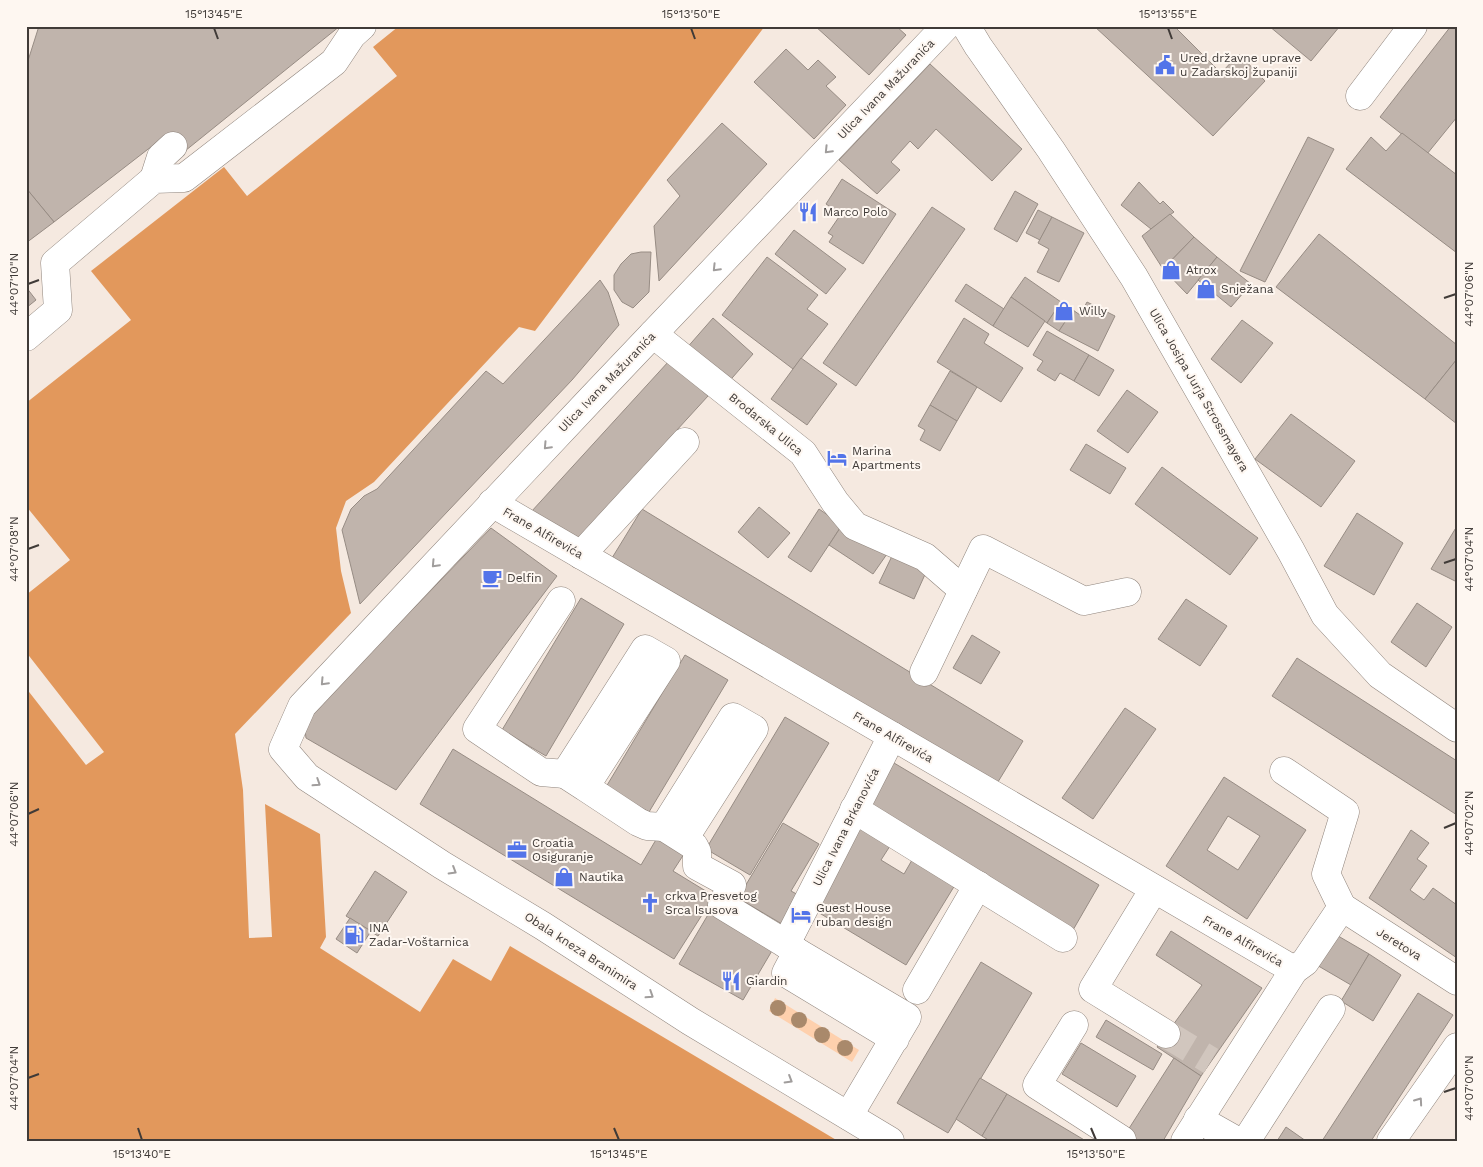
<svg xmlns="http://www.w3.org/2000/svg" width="1483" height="1167" font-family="'Work Sans',sans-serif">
  <rect width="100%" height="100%" fill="#f5e9e0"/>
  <!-- green -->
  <path fill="#fed0ad" d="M 775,998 L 859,1050 L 852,1062 L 769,1011 Z"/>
  <!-- water -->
  <path fill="#e2985c" d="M 399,26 L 765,26 L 535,331 L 519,327 L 374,482 L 346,501 L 336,528 L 341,571 L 351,613 L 235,734 L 243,790 L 249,938 L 272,937 L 265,804 L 320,834 L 326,937 L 320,948 L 420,1012 L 453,959 L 491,981 L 510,946 L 838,1141 L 26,1141 L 26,688 L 86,765 L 104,752 L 26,652 L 26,595 L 70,560 L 26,506 L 26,403 L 131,320 L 91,271 L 224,167 L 247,196 L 397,76 L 373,47 Z"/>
  <!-- building -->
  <g fill="#c0b4ac" stroke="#978c84" fill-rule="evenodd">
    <path d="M 39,26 L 340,26 L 180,155 L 165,136 L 54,222 L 26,188 L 26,67 Z"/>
    <path d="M 815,26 L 896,26 L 906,35 L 869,75 Z"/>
    <path d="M 1094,26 L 1174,26 L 1221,73 L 1239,54 L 1265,81 L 1213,136 Z"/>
    <path d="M 1269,26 L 1340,26 L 1311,61 Z"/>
    <path d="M 1451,26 L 1457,26 L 1457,117 L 1427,154 L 1380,117 Z"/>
    <path d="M 786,49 L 808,70 L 818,60 L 836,77 L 826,86 L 846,105 L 814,139 L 754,82 Z"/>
    <path d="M 930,64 L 1022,149 L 992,181 L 936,129 L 918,149 L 910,141 L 891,162 L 900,170 L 877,194 L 839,160 Z"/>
    <path d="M 722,123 L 767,164 L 659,281 L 654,226 L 680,196 L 667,180 Z"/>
    <path d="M 1402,133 L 1457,175 L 1457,253 L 1346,169 L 1371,137 L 1386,151 Z"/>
    <path d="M 1308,137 L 1334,149 L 1265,282 L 1240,271 Z"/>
    <path d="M 842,179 L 896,214 L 863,264 L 829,242 L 833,236 L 828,233 L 841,214 L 826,204 Z"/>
    <path d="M 1139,182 L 1160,204 L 1163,201 L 1174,212 L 1151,229 L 1121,205 Z"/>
    <path d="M 26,188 L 54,222 L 26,243 Z"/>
    <path d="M 1015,191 L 1038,204 L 1017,242 L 994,229 Z"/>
    <path d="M 932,207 L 965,229 L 856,386 L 823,363 Z"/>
    <path d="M 1038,210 L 1052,217 L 1040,240 L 1026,233 Z"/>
    <path d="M 1170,214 L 1194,237 L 1163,269 L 1142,236 Z"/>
    <path d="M 1052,217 L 1084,233 L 1059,282 L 1037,272 L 1049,249 L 1038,243 Z"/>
    <path d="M 794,230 L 846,269 L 826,294 L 775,254 Z"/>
    <path d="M 1319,234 L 1457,345 L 1457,359 L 1425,399 L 1276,287 Z"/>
    <path d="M 1194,237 L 1217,257 L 1187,294 L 1163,269 Z"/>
    <path d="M 641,252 L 651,252 L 649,292 L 633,308 L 622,302 L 614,290 L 614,275 L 621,264 L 631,254 Z"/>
    <path d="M 767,257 L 818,295 L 807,309 L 828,324 L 793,369 L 722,315 Z"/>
    <path d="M 1217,257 L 1251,284 L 1231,307 L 1198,280 Z"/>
    <path d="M 1025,277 L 1061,302 L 1047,323 L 1011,297 Z"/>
    <path d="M 600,280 L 608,292 L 619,325 L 572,380 L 360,604 L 342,530 L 351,509 L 364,496 L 377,489 L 486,371 L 503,384 Z"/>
    <path d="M 966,284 L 1004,309 L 993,326 L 955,301 Z"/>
    <path d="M 26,287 L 36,300 L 26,308 Z"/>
    <path d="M 1011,297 L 1045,321 L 1028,347 L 993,326 Z"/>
    <path d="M 1061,302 L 1073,310 L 1059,331 L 1047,323 Z"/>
    <path d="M 1087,302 L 1115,316 L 1098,351 L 1059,331 L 1073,310 L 1080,315 Z"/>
    <path d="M 713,318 L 753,354 L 726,385 L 685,350 Z"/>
    <path d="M 964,318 L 989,334 L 984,343 L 1023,368 L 1001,402 L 937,362 Z"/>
    <path d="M 1242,320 L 1273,343 L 1241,383 L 1211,359 Z"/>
    <path d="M 1047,331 L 1089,355 L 1074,381 L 1060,373 L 1055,381 L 1037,370 L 1043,361 L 1033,355 Z"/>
    <path d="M 1089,355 L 1114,370 L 1099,396 L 1074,381 Z"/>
    <path d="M 801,358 L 837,384 L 807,425 L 771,399 Z"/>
    <path d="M 1457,359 L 1457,424 L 1425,399 Z"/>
    <path d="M 669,361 L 708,396 L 570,547 L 531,512 Z"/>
    <path d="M 950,371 L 977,387 L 957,421 L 930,405 Z"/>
    <path d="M 1127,390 L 1158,412 L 1128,453 L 1097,431 Z"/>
    <path d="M 930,405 L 957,421 L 940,451 L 920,440 L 925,430 L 918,426 Z"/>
    <path d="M 1291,414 L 1355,461 L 1321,507 L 1255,459 Z"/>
    <path d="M 1086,444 L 1126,468 L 1110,494 L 1070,470 Z"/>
    <path d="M 1162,467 L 1258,538 L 1230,575 L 1135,504 Z"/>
    <path d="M 759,507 L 790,533 L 768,558 L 738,532 Z"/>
    <path d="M 642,509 L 1023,741 L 993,790 L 612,558 Z"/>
    <path d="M 819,509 L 842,525 L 811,572 L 788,557 Z"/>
    <path d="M 1357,513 L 1403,543 L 1374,595 L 1324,566 Z"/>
    <path d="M 842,525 L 887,554 L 873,574 L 829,545 Z"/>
    <path d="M 1457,526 L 1457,582 L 1431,569 Z"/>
    <path d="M 491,528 L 557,576 L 396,790 L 306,738 L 304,722 Z"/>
    <path d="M 893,554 L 927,570 L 914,599 L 879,583 Z"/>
    <path d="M 581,598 L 624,624 L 546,756 L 502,730 Z"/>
    <path d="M 1186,599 L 1227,626 L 1200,666 L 1158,639 Z"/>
    <path d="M 1417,603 L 1452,627 L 1426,667 L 1391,642 Z"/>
    <path d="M 972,635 L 1000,652 L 981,684 L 953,668 Z"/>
    <path d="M 685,655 L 728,680 L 649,812 L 606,787 Z"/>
    <path d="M 1297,658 L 1457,761 L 1457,815 L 1272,696 Z"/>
    <path d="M 1125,708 L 1156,729 L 1093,819 L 1062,798 Z"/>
    <path d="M 785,717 L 829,743 L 750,875 L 706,849 Z"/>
    <path d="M 453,749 L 641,865 L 657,838 L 684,854 L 673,871 L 714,896 L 674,959 L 420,804 Z"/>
    <path d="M 889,760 L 1099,885 L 1073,930 L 862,805 Z"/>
    <path d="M 1224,777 L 1306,830 L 1247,919 L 1166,866 ZM 1228,816 L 1260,836 L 1238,870 L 1207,850 Z"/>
    <path d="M 783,823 L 819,844 L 791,891 L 804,898 L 787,927 L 738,898 Z"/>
    <path d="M 859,828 L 890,846 L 881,860 L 904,874 L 912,860 L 955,885 L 906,965 L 811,908 Z"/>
    <path d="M 1411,830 L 1429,843 L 1417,859 L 1427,866 L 1410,890 L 1424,900 L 1433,888 L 1457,905 L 1457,958 L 1369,898 Z"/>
    <path d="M 375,871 L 407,892 L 378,936 L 346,916 Z"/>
    <path d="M 709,913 L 773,949 L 743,1000 L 679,964 Z"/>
    <path d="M 350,918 L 371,931 L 357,953 L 336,939 Z"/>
    <path d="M 1171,931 L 1262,988 L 1201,1076 L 1157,1047 L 1202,985 L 1156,955 Z"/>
    <path d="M 1333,933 L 1369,954 L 1351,985 L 1315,964 Z"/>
    <path d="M 1369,954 L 1401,975 L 1373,1021 L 1341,1001 Z"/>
    <path d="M 981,962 L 1032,993 L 948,1133 L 897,1103 Z"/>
    <path d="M 1418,993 L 1453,1015 L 1371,1141 L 1322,1141 Z"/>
    <path d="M 1106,1020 L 1162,1054 L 1153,1070 L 1096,1037 Z"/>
    <path d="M 1081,1043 L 1136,1076 L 1117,1107 L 1062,1074 Z"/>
    <path d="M 1174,1058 L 1201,1076 L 1163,1141 L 1121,1141 Z"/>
    <path d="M 980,1078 L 1007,1094 L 982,1136 L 956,1119 Z"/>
    <path d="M 1007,1094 L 1086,1141 L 990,1141 L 982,1136 Z"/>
    <path d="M 1286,1127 L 1306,1141 L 1277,1141 Z"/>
  </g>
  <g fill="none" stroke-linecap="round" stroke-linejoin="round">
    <!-- minor-tunnel -->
    <path stroke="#d1c6be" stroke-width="28" stroke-dasharray="28 14" stroke-linecap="butt" d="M 1166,1034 L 1211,1061"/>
    <defs>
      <g id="minor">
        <path d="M 966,26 L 978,46 L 1051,150 L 1134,277 L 1291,551 L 1325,615 L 1380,675 L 1457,728"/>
        <path d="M 1360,96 L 1413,26"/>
        <path d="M 154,179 L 161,157 L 173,146"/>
        <path d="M 653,334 L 803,453 L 835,502 L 855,526 L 925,557 L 963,590"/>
        <path d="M 26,337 L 58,310 L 55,263 L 154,179 L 184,178 L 334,62 L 352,35 L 362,26"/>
        <path d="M 492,503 L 1294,970"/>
        <path d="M 581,555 L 685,442"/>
        <path d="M 561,601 L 477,729 L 541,772 L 565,774"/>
        <path d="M 924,672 L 983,549 L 1084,601 L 1127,592"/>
        <path d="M 1284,771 L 1345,812 L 1326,874 L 1342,907"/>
        <path d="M 585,787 L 565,774 L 645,649 L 666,661 L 585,787 L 638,822 L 647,826 L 664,827"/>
        <path d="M 854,809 L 1063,938"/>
        <path d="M 684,839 L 754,729 L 733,717 L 664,827 L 694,846 L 697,852 L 697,866 L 732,885 L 722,905 L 786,944 L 797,952"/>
        <path d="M 1154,889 L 1093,989 L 1166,1034"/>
        <path d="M 1342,907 L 1457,981"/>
        <path d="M 786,944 L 892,736"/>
        <path d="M 917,990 L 978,885"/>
        <path d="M 1074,1025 L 1037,1085 L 1122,1140"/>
        <path d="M 849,1116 L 852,1110 L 907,1017 L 797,952 L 786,973 L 895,1039"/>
        <path d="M 1198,1119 L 1237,1141"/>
        <path d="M 890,1141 L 690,1021 L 543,926 L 442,865 L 307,777 L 283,749 L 302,706 L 592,398 L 946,26"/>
        <path d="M 1185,1141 L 1294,970 L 1305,962 L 1342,907"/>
        <path d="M 1246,1141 L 1331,1009"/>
        <path d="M 1391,1141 L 1457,1047"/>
      </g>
    </defs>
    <!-- minor casing -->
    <use href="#minor" stroke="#90857d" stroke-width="29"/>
    <!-- minor -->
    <use href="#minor" stroke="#fff" stroke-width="28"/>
  </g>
  <!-- trees -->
  <g fill="#a9896b">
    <circle cx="778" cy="1008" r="8"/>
    <circle cx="799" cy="1020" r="8"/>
    <circle cx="822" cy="1035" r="8"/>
    <circle cx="845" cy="1048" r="8"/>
  </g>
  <!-- one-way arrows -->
  <defs><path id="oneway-chevron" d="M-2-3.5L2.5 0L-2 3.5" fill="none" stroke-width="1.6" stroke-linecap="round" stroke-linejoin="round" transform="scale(1.25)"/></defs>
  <g stroke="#a09d9c">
    <use href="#oneway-chevron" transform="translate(828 150) rotate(134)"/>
    <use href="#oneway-chevron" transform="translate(716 268) rotate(134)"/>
    <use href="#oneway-chevron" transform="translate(547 446) rotate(133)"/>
    <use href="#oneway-chevron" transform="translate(435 564) rotate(133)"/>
    <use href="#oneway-chevron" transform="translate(324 682) rotate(133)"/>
    <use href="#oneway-chevron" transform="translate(317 783) rotate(33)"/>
    <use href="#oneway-chevron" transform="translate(453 871) rotate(31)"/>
    <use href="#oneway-chevron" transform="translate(650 995) rotate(33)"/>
    <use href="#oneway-chevron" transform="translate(789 1080) rotate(31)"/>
    <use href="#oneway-chevron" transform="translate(1419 1101) rotate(-55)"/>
  </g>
  <!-- ticks -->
  <path fill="none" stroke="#403b38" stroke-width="2" d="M 214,28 L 218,39M 691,28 L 695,39M 1168,28 L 1172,39M 28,284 L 39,280M 1444,298 L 1456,294M 28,549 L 39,545M 1444,563 L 1456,559M 28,814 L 39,809M 1444,828 L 1456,823M 28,1078 L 39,1074M 1444,1092 L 1456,1088M 138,1128 L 142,1140M 614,1128 L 619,1140M 1091,1128 L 1096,1140"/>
  <!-- icons -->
  <defs>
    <symbol id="civic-bare" viewBox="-9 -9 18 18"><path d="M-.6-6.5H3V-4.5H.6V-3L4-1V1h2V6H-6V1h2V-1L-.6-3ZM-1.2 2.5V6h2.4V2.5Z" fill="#5374e9" stroke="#fef7f1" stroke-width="2.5" paint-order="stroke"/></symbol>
    <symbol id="restaurant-bare" viewBox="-9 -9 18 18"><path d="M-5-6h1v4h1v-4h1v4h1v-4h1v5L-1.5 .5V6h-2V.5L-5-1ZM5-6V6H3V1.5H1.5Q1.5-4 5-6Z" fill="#5374e9" stroke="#fef7f1" stroke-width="2.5" paint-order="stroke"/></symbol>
    <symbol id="shop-bare" viewBox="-9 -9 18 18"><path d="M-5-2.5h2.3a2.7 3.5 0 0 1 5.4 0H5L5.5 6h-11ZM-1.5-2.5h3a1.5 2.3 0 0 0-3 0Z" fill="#5374e9" stroke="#fef7f1" stroke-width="2.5" paint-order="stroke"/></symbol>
    <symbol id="hotel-bare" viewBox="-9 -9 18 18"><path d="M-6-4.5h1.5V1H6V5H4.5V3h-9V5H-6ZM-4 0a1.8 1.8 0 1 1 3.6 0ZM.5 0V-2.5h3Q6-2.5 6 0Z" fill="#5374e9" stroke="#fef7f1" stroke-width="2.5" paint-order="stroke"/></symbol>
    <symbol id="cafe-bare" viewBox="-9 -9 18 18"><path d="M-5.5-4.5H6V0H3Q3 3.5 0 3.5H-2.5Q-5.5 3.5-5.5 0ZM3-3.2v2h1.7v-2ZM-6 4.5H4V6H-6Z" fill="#5374e9" stroke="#fef7f1" stroke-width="2.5" paint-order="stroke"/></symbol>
    <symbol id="office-bare" viewBox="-9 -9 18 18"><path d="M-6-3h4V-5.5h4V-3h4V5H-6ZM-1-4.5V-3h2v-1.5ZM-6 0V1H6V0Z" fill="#5374e9" stroke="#fef7f1" stroke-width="2.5" paint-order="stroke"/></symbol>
    <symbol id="church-bare" viewBox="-9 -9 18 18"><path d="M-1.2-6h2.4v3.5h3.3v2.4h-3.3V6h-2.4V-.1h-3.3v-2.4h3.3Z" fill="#5374e9" stroke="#fef7f1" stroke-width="2.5" paint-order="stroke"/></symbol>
    <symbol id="fuel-bare" viewBox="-9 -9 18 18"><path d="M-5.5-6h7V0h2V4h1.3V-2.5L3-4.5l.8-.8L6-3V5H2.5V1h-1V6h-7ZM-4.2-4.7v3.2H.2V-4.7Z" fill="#5374e9" stroke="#fef7f1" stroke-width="2.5" paint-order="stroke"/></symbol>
  </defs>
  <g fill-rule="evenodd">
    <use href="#civic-bare" x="1151" y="51" width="28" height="28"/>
    <use href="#restaurant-bare" x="794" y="198" width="28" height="28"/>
    <use href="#shop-bare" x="1157" y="256" width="28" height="28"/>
    <use href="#shop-bare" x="1192" y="275" width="28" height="28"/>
    <use href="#shop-bare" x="1050" y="297" width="28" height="28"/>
    <use href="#hotel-bare" x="823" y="444" width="28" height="28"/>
    <use href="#cafe-bare" x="478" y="564" width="28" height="28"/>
    <use href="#office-bare" x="503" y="836" width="28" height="28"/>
    <use href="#shop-bare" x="550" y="863" width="28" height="28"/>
    <use href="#church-bare" x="636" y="889" width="28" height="28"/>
    <use href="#hotel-bare" x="787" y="901" width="28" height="28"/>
    <use href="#fuel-bare" x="340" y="921" width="28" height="28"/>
    <use href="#restaurant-bare" x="717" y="967" width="28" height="28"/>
  </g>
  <g text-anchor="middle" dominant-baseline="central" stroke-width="4" stroke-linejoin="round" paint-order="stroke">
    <!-- poi labels -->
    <g font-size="12" fill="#403b38" stroke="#fef7f1" text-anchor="start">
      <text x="1180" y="58">Ured državne uprave<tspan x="1180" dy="14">u Zadarskoj županiji</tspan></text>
      <text x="823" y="212">Marco Polo</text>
      <text x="1186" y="270">Atrox</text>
      <text x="1221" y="289">Snježana</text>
      <text x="1079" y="311">Willy</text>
      <text x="852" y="451">Marina<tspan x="852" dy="14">Apartments</tspan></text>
      <text x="507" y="578">Delfin</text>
      <text x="532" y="843">Croatia<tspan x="532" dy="14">Osiguranje</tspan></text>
      <text x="579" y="877">Nautika</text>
      <text x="665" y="896">crkva Presvetog<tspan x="665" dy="14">Srca Isusova</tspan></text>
      <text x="816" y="908">Guest House<tspan x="816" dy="14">ruban design</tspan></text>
      <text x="369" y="928">INA<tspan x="369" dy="14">Zadar-Voštarnica</tspan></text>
      <text x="746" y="981">Giardin</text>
    </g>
    <!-- street labels -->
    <g font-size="12" fill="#403b38" stroke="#fef7f1">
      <text transform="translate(886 89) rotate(-46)">Ulica Ivana Mažuranića</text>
      <text transform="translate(607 382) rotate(-46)">Ulica Ivana Mažuranića</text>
      <text transform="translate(1199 390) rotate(60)">Ulica Josipa Jurja Strossmayera</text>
      <text transform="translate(766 424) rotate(39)">Brodarska Ulica</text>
      <text transform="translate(543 533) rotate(30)">Frane Alfirevića</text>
      <text transform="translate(893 737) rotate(30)">Frane Alfirevića</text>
      <text transform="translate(846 827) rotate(-63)">Ulica Ivana Brkanovića</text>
      <text transform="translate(1243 941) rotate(30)">Frane Alfirevića</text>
      <text transform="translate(1399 944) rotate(32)">Jeretova</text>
      <text transform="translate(581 951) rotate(33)">Obala kneza Branimira</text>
    </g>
  </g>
  <!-- border -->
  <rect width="1483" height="1167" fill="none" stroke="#fef7f1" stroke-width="55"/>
  <rect x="28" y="28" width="1428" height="1112" fill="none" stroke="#403b38" stroke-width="2"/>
  <g font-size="12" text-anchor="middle" fill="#403b38">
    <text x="214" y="18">15°13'45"E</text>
    <text x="691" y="18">15°13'50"E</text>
    <text x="1168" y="18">15°13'55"E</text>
    <text transform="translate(14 284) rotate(-90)" y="4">44°07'10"N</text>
    <text transform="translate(1469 294) rotate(-90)" y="4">44°07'06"N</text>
    <text transform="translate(14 549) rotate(-90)" y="4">44°07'08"N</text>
    <text transform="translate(1469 559) rotate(-90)" y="4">44°07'04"N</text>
    <text transform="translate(14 814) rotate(-90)" y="4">44°07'06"N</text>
    <text transform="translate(1469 823) rotate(-90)" y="4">44°07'02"N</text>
    <text transform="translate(14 1078) rotate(-90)" y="4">44°07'04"N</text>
    <text transform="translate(1469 1088) rotate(-90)" y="4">44°07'00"N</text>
    <text x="142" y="1158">15°13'40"E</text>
    <text x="619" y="1158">15°13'45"E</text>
    <text x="1096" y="1158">15°13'50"E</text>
  </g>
</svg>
